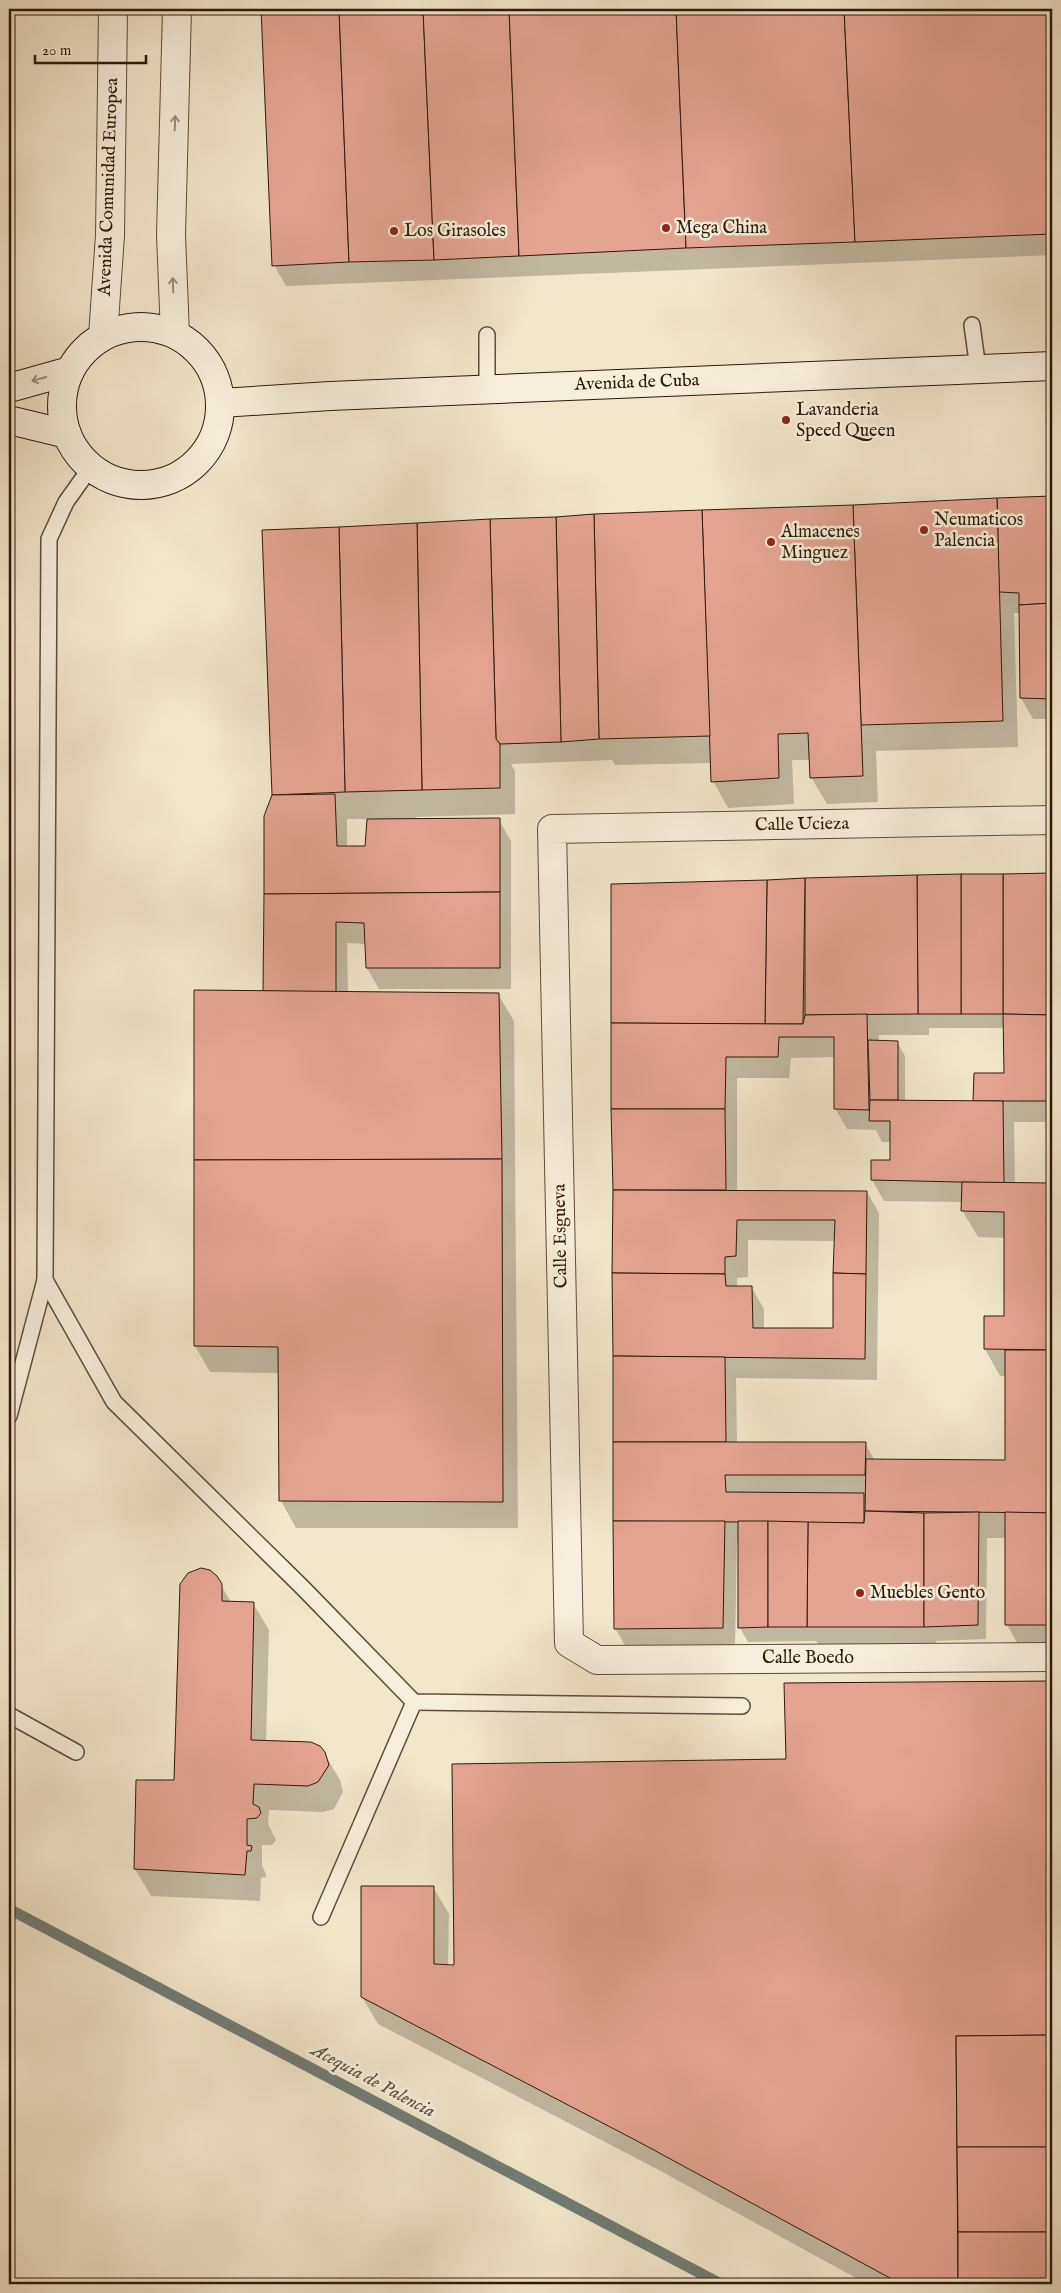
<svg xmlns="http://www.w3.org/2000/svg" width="1061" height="2293" font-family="'IM FELL English',serif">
  <rect width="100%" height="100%" fill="#f2e7ca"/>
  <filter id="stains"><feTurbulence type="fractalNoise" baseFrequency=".004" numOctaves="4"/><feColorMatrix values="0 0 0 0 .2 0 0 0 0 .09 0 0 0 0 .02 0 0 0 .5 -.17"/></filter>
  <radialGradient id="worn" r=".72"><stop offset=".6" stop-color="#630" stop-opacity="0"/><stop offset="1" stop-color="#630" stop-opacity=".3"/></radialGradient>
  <!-- shadow -->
  <g fill="#0003" fill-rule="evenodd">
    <path d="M 263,9 L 1052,9 L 1052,255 L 286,286 L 274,265 Z"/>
    <path d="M 1052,498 L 1052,719 L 1033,719 L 1021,698 L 1020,613 L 1014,613 L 1018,747 L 876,751 L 878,802 L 827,804 L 811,777 L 811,760 L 792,760 L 794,804 L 728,808 L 713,781 L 712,763 L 615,765 L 612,760 L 511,764 L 515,771 L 515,814 L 416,817 L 416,820 L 499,820 L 511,841 L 511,989 L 379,989 L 367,968 L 366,944 L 347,943 L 348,993 L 498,994 L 514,1021 L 518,1528 L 296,1528 L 281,1501 L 280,1373 L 210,1372 L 195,1346 L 265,992 L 273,795 L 263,531 ZM 347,819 L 368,819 L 366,847 L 347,847 Z"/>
    <path d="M 1052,874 L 1052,1122 L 1014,1122 L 1015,1184 L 1052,1184 L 1052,1646 L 1019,1646 L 1007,1625 L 1006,1538 L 987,1538 L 986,1639 L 936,1641 L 936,1647 L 820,1647 L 816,1641 L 748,1642 L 740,1628 L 739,1542 L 737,1542 L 735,1649 L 627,1649 L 615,1628 L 612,1023 L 768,881 ZM 929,1028 L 1005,1028 L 1005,1074 L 975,1102 L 905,1102 L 905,1056 L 897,1042 L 879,1042 L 879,1035 L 929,1035 ZM 835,1057 L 835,1108 L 847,1129 L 876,1130 L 882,1142 L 892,1142 L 892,1161 L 872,1161 L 872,1180 L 884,1201 L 963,1202 L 962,1210 L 978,1237 L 1005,1238 L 1006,1317 L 985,1317 L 985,1349 L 1000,1376 L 1006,1376 L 1006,1461 L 875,1461 L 865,1443 L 737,1443 L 736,1378 L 877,1380 L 879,1213 L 867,1192 L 737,1191 L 737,1078 L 789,1078 L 791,1058 ZM 748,1240 L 836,1241 L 834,1329 L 764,1329 L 764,1309 L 752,1288 L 737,1288 L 737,1278 L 748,1277 Z"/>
    <path d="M 216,1577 L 231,1602 L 253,1603 L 269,1630 L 266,1742 L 324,1753 L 340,1780 L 343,1792 L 334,1809 L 323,1812 L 269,1810 L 268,1824 L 276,1840 L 272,1845 L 262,1845 L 262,1866 L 266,1874 L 266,1877 L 261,1878 L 260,1901 L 151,1896 L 135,1869 L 175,1781 Z"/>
    <path d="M 1052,1683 L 1052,2284 L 867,2284 L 655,2168 L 378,2024 L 362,1997 L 433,1887 L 449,1914 L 448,1966 L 455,1966 L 787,1760 L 785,1684 Z"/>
  </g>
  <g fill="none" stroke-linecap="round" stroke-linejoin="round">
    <!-- stream -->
    <path stroke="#717c76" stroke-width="11" d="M 9,1909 L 721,2284"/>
  </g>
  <!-- building -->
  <g fill="#e5a490" stroke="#2d1a06">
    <path d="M 261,9 L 339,9 L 349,262 L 272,266 Z"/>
    <path d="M 339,9 L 423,9 L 434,260 L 349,262 Z"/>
    <path d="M 423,9 L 509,9 L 519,256 L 434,260 Z"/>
    <path d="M 509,9 L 676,9 L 686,248 L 519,256 Z"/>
    <path d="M 676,9 L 844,9 L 855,242 L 686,248 Z"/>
    <path d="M 844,9 L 1052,9 L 1052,234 L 855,242 Z"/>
    <path d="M 1052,496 L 1052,603 L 1019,605 L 1019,593 L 999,592 L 997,498 Z"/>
    <path d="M 997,498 L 1003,721 L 861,725 L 853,505 Z"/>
    <path d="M 853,505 L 863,776 L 810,778 L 808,733 L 778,734 L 779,778 L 711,782 L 702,510 Z"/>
    <path d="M 702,510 L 710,736 L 599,739 L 594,514 Z"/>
    <path d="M 594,514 L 599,739 L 561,742 L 556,517 Z"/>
    <path d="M 556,517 L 561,742 L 500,744 L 496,739 L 490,519 Z"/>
    <path d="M 490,519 L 496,739 L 500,744 L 500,788 L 422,790 L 417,523 Z"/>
    <path d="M 417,523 L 422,790 L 345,792 L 339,527 Z"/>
    <path d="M 339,527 L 345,792 L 272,795 L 262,530 Z"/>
    <path d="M 1052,603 L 1052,699 L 1020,698 L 1019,605 Z"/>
    <path d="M 335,794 L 337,846 L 365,846 L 367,819 L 500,818 L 500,892 L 264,894 L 264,816 L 272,795 Z"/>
    <path d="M 1052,873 L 1052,1015 L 1003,1014 L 1003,874 Z"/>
    <rect x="961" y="874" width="42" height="140"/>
    <path d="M 961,874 L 961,1014 L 918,1014 L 917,875 Z"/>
    <path d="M 917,875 L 918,1014 L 805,1015 L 805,878 Z"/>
    <path d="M 805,878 L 803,1024 L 765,1024 L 767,880 Z"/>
    <path d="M 767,880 L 765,1024 L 611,1023 L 611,884 Z"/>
    <path d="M 500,892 L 500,968 L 366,968 L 364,923 L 336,922 L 336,992 L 263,991 L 264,894 Z"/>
    <path d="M 194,990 L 499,993 L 502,1159 L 194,1160 Z"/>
    <path d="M 867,1014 L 869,1110 L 834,1109 L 834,1037 L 779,1037 L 778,1057 L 726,1057 L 725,1109 L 611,1109 L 611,1023 L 803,1024 L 805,1015 Z"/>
    <path d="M 1003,1014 L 1052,1015 L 1052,1101 L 973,1101 L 974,1073 L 1004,1073 Z"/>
    <path d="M 868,1040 L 898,1041 L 898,1100 L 870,1100 Z"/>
    <path d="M 870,1100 L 1003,1101 L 1004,1183 L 871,1180 L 871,1160 L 890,1160 L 890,1121 L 869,1121 Z"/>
    <path d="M 611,1109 L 725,1109 L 726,1190 L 613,1190 Z"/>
    <path d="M 502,1159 L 503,1502 L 279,1501 L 278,1347 L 194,1346 L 194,1160 Z"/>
    <path d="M 962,1182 L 1052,1183 L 1052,1350 L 984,1349 L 984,1316 L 1004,1316 L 1004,1212 L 961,1211 Z"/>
    <path d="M 613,1190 L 867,1191 L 866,1274 L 833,1273 L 835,1220 L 737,1220 L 736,1256 L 725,1257 L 725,1274 L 612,1273 Z"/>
    <path d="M 612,1273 L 725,1274 L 726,1286 L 752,1286 L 753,1328 L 833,1328 L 833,1273 L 866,1274 L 865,1359 L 613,1356 Z"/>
    <path d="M 1005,1350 L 1052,1350 L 1052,1513 L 865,1511 L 866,1459 L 1005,1460 Z"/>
    <path d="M 613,1356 L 725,1357 L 726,1442 L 613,1442 Z"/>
    <path d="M 613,1442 L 866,1442 L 865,1475 L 725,1475 L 726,1492 L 864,1493 L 864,1523 L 613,1521 Z"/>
    <path d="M 865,1511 L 924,1513 L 924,1627 L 807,1627 L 808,1522 L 864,1523 Z"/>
    <path d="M 979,1512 L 978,1625 L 924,1627 L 924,1513 Z"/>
    <path d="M 1005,1512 L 1052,1513 L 1052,1625 L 1005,1625 Z"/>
    <path d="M 613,1521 L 725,1521 L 723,1628 L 614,1629 Z"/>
    <path d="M 738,1521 L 768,1521 L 768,1627 L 738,1628 Z"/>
    <path d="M 768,1521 L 808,1522 L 807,1627 L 768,1627 Z"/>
    <path d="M 201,1568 L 210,1570 L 217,1576 L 222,1584 L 222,1601 L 254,1602 L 251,1740 L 311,1742 L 320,1746 L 325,1752 L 329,1765 L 318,1782 L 308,1786 L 254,1784 L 253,1804 L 259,1807 L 261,1813 L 257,1818 L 247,1819 L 247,1845 L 252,1846 L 251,1851 L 247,1851 L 245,1875 L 134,1869 L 136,1780 L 174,1780 L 180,1584 L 188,1573 Z"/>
    <path d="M 1052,1681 L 1052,2035 L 956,2036 L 958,2284 L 901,2284 L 639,2142 L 361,1997 L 361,1886 L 434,1886 L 434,1964 L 454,1965 L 452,1764 L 786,1759 L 784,1683 Z"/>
    <path d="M 1052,2035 L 1052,2147 L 957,2147 L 956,2036 Z"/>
    <path d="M 957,2147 L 1052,2147 L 1052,2232 L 958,2232 Z"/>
    <rect x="958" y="2232" width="94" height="52"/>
  </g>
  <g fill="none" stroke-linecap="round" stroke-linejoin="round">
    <defs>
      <g id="service">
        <path d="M 972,325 L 978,369"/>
        <path d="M 487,389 L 487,335"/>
        <path d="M 91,467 L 66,502 L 49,539 L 45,1280 L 114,1402 L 303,1588 L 414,1702 L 742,1706"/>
        <path d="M 9,1416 L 45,1280"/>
        <path d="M 9,1715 L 76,1752"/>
        <path d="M 321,1917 L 414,1702"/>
      </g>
      <g id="minor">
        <path d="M 175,334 L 171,235 L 177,9"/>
        <path d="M 103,336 L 110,235 L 113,9"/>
        <path d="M 1052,820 L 552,829 L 569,1643 L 597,1660 L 1052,1657"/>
      </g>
      <g id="secondary">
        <circle cx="141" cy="406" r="79"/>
        <path d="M 9,388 L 70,371"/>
        <path d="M 221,403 L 330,396 L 1052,366"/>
        <path d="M 9,420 L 67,434"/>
      </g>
    </defs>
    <!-- service casing -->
    <use href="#service" stroke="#5e4d37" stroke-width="18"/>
    <!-- minor casing -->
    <use href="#minor" stroke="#5e4d37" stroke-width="30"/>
    <!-- secondary casing -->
    <use href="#secondary" stroke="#2d1a06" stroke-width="30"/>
    <!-- service -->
    <use href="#service" stroke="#f7efdd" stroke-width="15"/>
    <!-- minor -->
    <use href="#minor" stroke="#f7efdd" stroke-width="28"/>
    <!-- secondary -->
    <use href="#secondary" stroke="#f7efdd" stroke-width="28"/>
  </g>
  <!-- one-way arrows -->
  <defs><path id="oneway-shaft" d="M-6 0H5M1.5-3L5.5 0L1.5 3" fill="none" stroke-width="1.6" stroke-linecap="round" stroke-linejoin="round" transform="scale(1.25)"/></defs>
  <g stroke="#9c8f7c">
    <use href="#oneway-shaft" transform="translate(175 123) rotate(-88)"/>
    <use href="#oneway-shaft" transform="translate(173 285) rotate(-92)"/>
    <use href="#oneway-shaft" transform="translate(39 379) rotate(165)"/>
  </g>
  <!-- markers -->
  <g fill="#8f2418" stroke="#f7efdd" stroke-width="2">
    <circle cx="666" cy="228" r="5"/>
    <circle cx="394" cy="231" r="5"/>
    <circle cx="786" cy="420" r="5"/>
    <circle cx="924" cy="530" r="5"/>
    <circle cx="771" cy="542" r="5"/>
    <circle cx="860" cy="1593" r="5"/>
  </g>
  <g text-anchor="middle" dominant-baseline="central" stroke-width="5" stroke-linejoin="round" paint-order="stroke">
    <!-- street labels -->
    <g font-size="18" fill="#2d1a06" stroke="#f7efdd">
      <text transform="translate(109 187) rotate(-88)">Avenida Comunidad Europea</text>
      <text transform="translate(637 383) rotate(-2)">Avenida de Cuba</text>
      <text transform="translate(802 825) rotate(-1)">Calle Ucieza</text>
      <text transform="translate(561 1236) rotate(-91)">Calle Esgueva</text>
      <text x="808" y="1658">Calle Boedo</text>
    </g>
    <!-- poi labels -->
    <g font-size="18" fill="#2d1a06" stroke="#f7efdd" text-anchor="start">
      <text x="676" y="228">Mega China</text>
      <text x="404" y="231">Los Girasoles</text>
      <text x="796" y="410">Lavanderia<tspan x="796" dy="21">Speed Queen</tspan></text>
      <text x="934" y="520">Neumaticos<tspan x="934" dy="21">Palencia</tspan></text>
      <text x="781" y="532">Almacenes<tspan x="781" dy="21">Minguez</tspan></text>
      <text x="870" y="1593">Muebles Gento</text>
    </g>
    <!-- water labels -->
    <g font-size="19" font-style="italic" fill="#555347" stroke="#f7efdd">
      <text transform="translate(373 2081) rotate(28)">Acequia de Palencia</text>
    </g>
  </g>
  <!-- margin -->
  <rect width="1061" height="2293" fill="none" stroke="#f2e7ca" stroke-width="30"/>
  <rect x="10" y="10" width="1041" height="2273" fill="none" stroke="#2d1a06" stroke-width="2.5"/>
  <rect x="15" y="15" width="1031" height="2263" fill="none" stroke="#2d1a06"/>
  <!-- scale -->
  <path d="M35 55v8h111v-8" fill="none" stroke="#2d1a06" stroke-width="2.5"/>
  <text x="42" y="55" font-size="15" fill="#2d1a06" stroke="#f7efdd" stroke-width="4" paint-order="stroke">20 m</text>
  <rect width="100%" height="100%" filter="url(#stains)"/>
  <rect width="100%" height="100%" fill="url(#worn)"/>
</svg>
